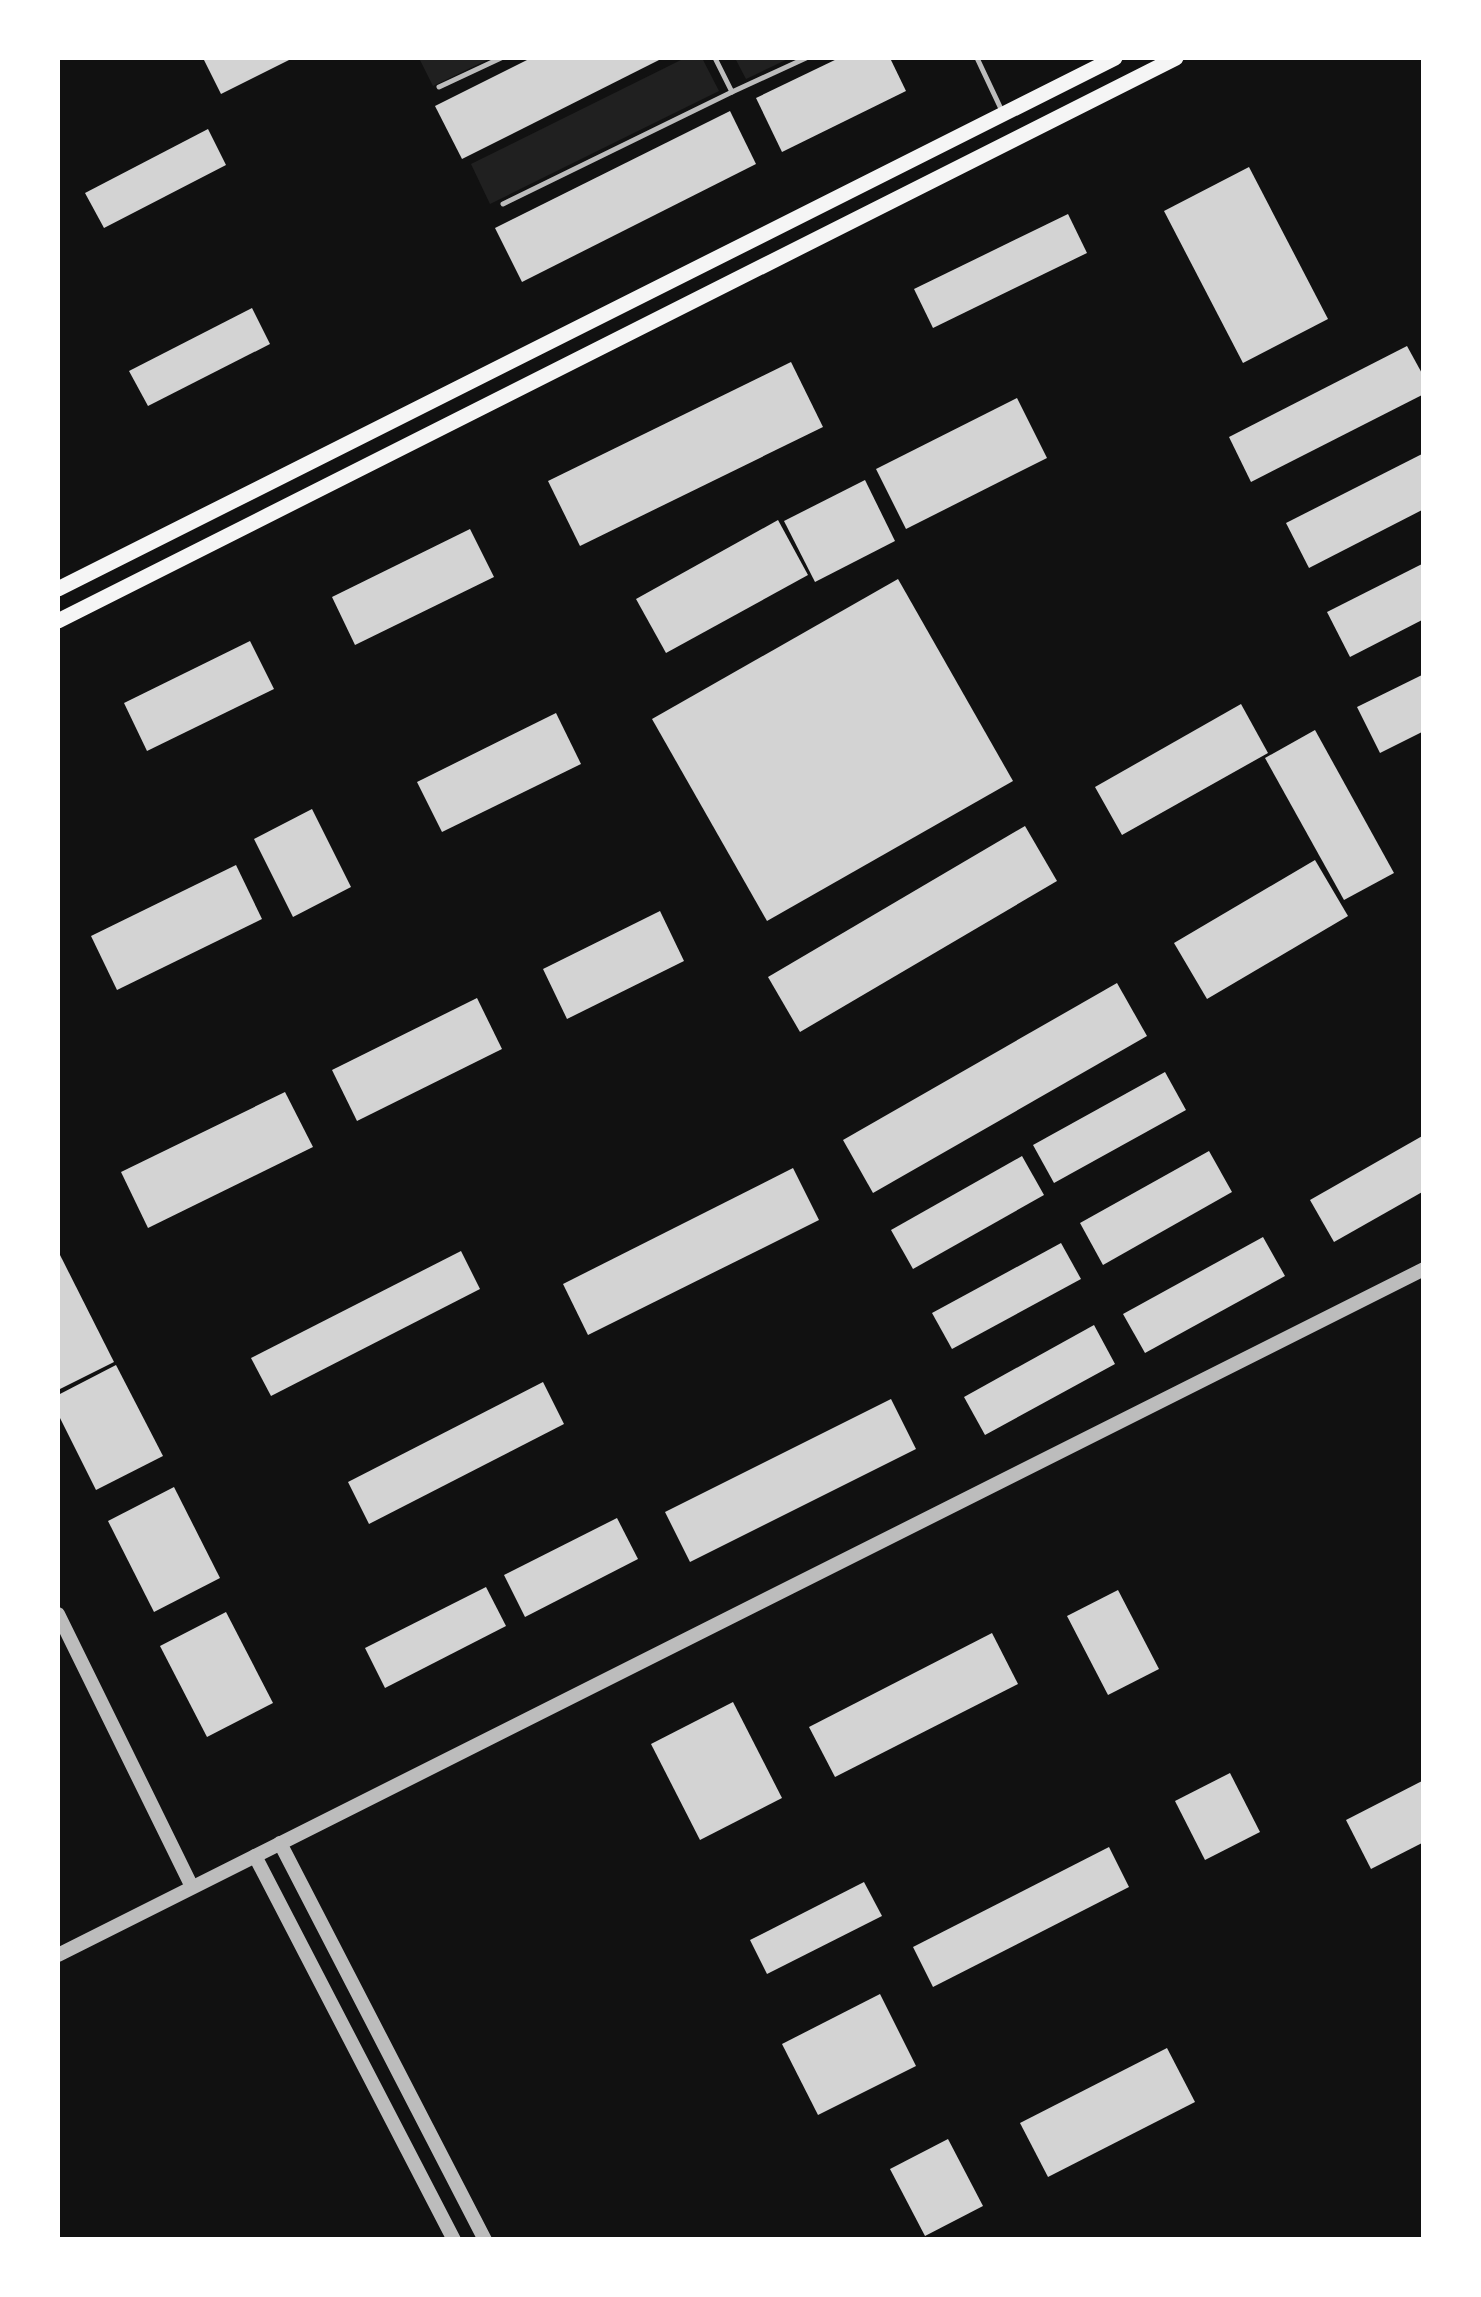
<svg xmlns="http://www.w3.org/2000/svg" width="1481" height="2297" font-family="'Open Sans',sans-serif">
  <rect width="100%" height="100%" fill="#111"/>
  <!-- green -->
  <g fill="#202020">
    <path d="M 419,58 L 491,58 L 433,86 Z"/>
    <path d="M 685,58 L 702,58 L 719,91 L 490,204 L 471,164 Z"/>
    <path d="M 735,58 L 790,58 L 746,79 Z"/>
  </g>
  <!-- building -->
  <g fill="#d3d3d3">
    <path d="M 203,58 L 293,58 L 221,94 Z"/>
    <path d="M 531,58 L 663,58 L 462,159 L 435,106 Z"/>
    <path d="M 839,58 L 890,58 L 906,91 L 782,152 L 756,98 Z"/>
    <path d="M 730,111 L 756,164 L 522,282 L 495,228 Z"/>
    <path d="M 208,129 L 226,165 L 104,228 L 85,193 Z"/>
    <path d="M 1249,167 L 1328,319 L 1243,363 L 1164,211 Z"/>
    <path d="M 1068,214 L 1087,253 L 933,328 L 914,289 Z"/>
    <path d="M 252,308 L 270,344 L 148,406 L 129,371 Z"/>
    <path d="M 1407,346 L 1424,377 L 1424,394 L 1251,482 L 1229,437 Z"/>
    <path d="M 791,362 L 823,427 L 580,546 L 548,481 Z"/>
    <path d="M 1017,398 L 1047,458 L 906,529 L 876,469 Z"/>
    <path d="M 1424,453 L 1424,509 L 1309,568 L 1286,523 Z"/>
    <path d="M 865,480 L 895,541 L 815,582 L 784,521 Z"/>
    <path d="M 778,520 L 808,575 L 666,653 L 636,599 Z"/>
    <path d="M 470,529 L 494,577 L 355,645 L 332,597 Z"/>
    <path d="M 1424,563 L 1424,619 L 1350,657 L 1327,612 Z"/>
    <path d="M 898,579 L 1013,781 L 767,921 L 652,719 Z"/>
    <path d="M 250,641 L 274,689 L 147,751 L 124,703 Z"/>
    <path d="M 1424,674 L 1424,731 L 1380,753 L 1357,707 Z"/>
    <path d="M 1241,704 L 1268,753 L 1122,835 L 1095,787 Z"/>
    <path d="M 556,713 L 581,764 L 442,832 L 417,782 Z"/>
    <path d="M 1315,730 L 1394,873 L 1344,900 L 1265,758 Z"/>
    <path d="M 312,809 L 351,887 L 293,917 L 254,839 Z"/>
    <path d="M 1025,826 L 1057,881 L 800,1032 L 768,977 Z"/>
    <path d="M 1315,860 L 1348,916 L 1207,999 L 1174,943 Z"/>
    <path d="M 236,865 L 262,919 L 117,990 L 91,936 Z"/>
    <path d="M 660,911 L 684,961 L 567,1019 L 543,969 Z"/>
    <path d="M 1117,983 L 1147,1036 L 873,1193 L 843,1140 Z"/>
    <path d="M 477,998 L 502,1049 L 357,1121 L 332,1070 Z"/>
    <path d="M 1165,1072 L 1186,1110 L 1054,1183 L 1033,1145 Z"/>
    <path d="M 285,1092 L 313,1147 L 148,1228 L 121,1172 Z"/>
    <path d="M 1424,1135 L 1424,1191 L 1334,1242 L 1310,1200 Z"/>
    <path d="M 1209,1151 L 1232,1192 L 1103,1265 L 1080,1223 Z"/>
    <path d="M 1022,1156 L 1044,1195 L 913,1269 L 891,1230 Z"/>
    <path d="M 793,1168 L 819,1220 L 588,1335 L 563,1284 Z"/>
    <path d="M 1263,1237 L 1285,1276 L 1145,1353 L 1123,1314 Z"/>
    <path d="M 1061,1243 L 1081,1279 L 952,1349 L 932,1313 Z"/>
    <path d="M 58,1251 L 114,1362 L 58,1390 Z"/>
    <path d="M 461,1251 L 480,1289 L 271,1396 L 251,1358 Z"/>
    <path d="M 1094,1325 L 1115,1364 L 985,1435 L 964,1397 Z"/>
    <path d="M 116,1365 L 163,1456 L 96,1490 L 58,1414 L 58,1395 Z"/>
    <path d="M 543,1382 L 564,1424 L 369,1524 L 348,1482 Z"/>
    <path d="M 891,1399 L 916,1449 L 690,1562 L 665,1512 Z"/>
    <path d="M 174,1487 L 220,1578 L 154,1612 L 108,1521 Z"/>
    <path d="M 617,1518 L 638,1559 L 525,1617 L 504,1575 Z"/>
    <path d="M 486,1587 L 506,1626 L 385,1688 L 365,1648 Z"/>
    <path d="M 1118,1590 L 1159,1669 L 1108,1695 L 1067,1616 Z"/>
    <path d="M 226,1612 L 273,1703 L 207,1737 L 160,1646 Z"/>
    <path d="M 992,1633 L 1018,1684 L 835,1777 L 809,1727 Z"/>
    <path d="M 733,1702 L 782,1798 L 700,1840 L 651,1744 Z"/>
    <path d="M 1230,1773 L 1260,1832 L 1205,1860 L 1175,1801 Z"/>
    <path d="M 1424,1780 L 1424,1842 L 1371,1869 L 1346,1820 Z"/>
    <path d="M 1109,1847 L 1129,1887 L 933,1987 L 913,1947 Z"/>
    <path d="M 864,1882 L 882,1916 L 767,1974 L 750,1940 Z"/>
    <path d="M 880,1994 L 916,2066 L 818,2115 L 782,2044 Z"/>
    <path d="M 1167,2048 L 1195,2102 L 1048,2177 L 1020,2123 Z"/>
    <path d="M 948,2139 L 983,2206 L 925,2236 L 890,2169 Z"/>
  </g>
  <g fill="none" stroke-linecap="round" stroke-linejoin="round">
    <!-- service -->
    <g stroke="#bcbcbc" stroke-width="5">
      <path d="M 715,58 L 732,92 L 806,58"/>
      <path d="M 977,58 L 1002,111"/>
      <path d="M 439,87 L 501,58"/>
      <path d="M 503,204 L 732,92"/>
    </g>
    <!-- tertiary -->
    <g stroke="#bcbcbc" stroke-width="14">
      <path d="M 58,1614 L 192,1887"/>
      <path d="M 280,1843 L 485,2240"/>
      <path d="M 255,1856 L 454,2240"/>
      <path d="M 58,1955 L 1424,1269"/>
    </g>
    <!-- secondary -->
    <g stroke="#f5f5f5" stroke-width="15">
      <path d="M 58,589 L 1115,58"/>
      <path d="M 58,621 L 1176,58"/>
    </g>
  </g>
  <!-- border -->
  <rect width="1481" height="2297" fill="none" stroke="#ffffff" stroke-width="120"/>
</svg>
